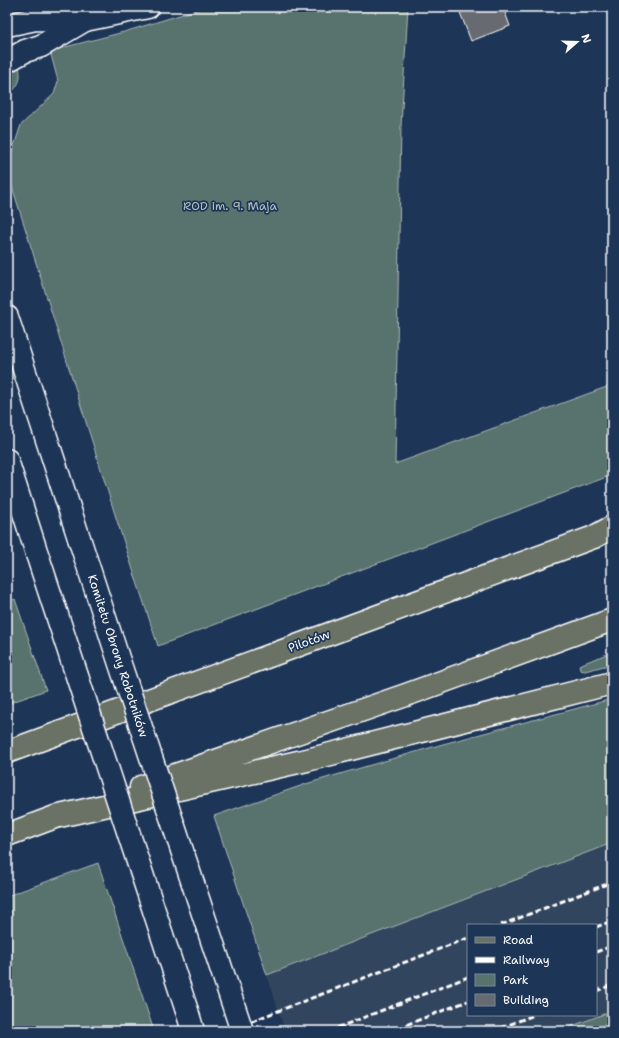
<svg xmlns="http://www.w3.org/2000/svg" width="619" height="1038" font-family="'Shantell Sans',sans-serif">
  <rect width="100%" height="100%" fill="#1d3557"/>
  <filter id="ink" filterUnits="userSpaceOnUse"><feTurbulence type="fractalNoise" baseFrequency=".025" numOctaves="2"/><feDisplacementMap in="SourceGraphic" scale="8" xChannelSelector="R" yChannelSelector="G"/><feConvolveMatrix kernelMatrix="1 2 1 2 8 2 1 2 1" color-interpolation-filters="sRGB"/></filter>
  <g filter="url(#ink)">
    <!-- built -->
    <path fill="#33455f" fill-rule="evenodd" d="M 612,843 L 612,1011 L 568,1028 L 569,1031 L 285,1031 L 267,975 ZM 468,925 L 596,925 L 596,1015 L 468,1015 Z"/>
    <!-- green -->
    <g fill="#58726e" stroke="#acb8b6">
      <path d="M 206,7 L 408,7 L 401,126 L 395,464 L 612,385 L 612,475 L 158,646 L 118,524 L 10,180 L 10,158 L 21,125 L 54,94 L 58,81 L 50,51 L 124,32 Z"/>
      <path d="M 18,61 C 22,80 21,83 7,97 L 7,71 Z"/>
      <path d="M 7,584 L 11,601 L 15,599 L 46,690 L 7,704 Z"/>
      <path d="M 612,652 L 612,664 L 585,671 L 580,670 L 579,665 Z"/>
      <path d="M 612,699 L 612,843 L 267,975 L 214,816 L 309,783 L 443,744 Z"/>
      <path d="M 98,863 L 154,1031 L 7,1031 L 7,896 Z"/>
      <path d="M 612,1011 L 612,1022 L 588,1031 L 568,1031 L 567,1028 Z"/>
    </g>
    <!-- building -->
    <path fill="#676b71" stroke="#fff" d="M 458,7 L 503,7 L 510,26 L 471,41 Z"/>
    <g fill="none" stroke-linecap="round" stroke-linejoin="round">
      <defs>
        <g id="minor">
          <path d="M 7,25 L 36,19 L 85,20 L 148,7"/>
          <path d="M 7,61 L 25,51 L 41,46 L 85,20"/>
          <path d="M 7,317 L 79,538"/>
          <path d="M 7,460 L 37,554"/>
          <path d="M 187,1011 L 193,1031"/>
        </g>
        <path id="major" d="M 141,787 L 406,695 L 612,620"/>
        <g id="highway">
          <path d="M 7,752 L 594,537 L 612,527"/>
          <path d="M 7,835 L 55,817 L 307,760 L 612,683"/>
        </g>
      </defs>
      <!-- minor casing -->
      <use href="#minor" stroke="#fff" stroke-width="25"/>
      <!-- major casing -->
      <use href="#major" stroke="#fff" stroke-width="25"/>
      <!-- highway casing -->
      <use href="#highway" stroke="#fff" stroke-width="25"/>
      <!-- minor -->
      <use href="#minor" stroke="#1d3557" stroke-width="22"/>
      <!-- major -->
      <use href="#major" stroke="#6a7266" stroke-width="22"/>
      <!-- highway -->
      <use href="#highway" stroke="#6a7266" stroke-width="22"/>
      <!-- rail -->
      <g stroke="#fff" stroke-width="3" stroke-dasharray="6 3" stroke-linecap="butt">
        <path d="M 501,925 L 612,882"/>
        <path d="M 596,927 L 612,921"/>
        <path d="M 596,952 L 612,946"/>
        <path d="M 596,991 L 612,985"/>
        <path d="M 226,1031 L 468,938"/>
        <path d="M 329,1031 L 468,977"/>
        <path d="M 390,1031 L 468,1001"/>
        <path d="M 493,1031 L 534,1015"/>
      </g>
      <defs>
        <g id="minor-bridge">
          <path d="M 79,538 L 119,661 L 242,1031"/>
          <path d="M 37,554 L 187,1011"/>
        </g>
      </defs>
      <!-- minor-bridge casing -->
      <use href="#minor-bridge" stroke="#fff" stroke-width="25" stroke-linecap="butt"/>
      <!-- minor-bridge -->
      <use href="#minor-bridge" stroke="#1d3557" stroke-width="22"/>
    </g>
  </g>
  <g text-anchor="middle" dominant-baseline="central" stroke-width="3.5" stroke-linejoin="round" paint-order="stroke">
    <!-- park labels -->
    <g font-size="12" fill="#b4c0be" stroke="#1d3557">
      <text x="230" y="206">ROD im. 9. Maja</text>
    </g>
    <!-- street labels -->
    <g font-size="12" fill="#fff" stroke="#1d3557">
      <text transform="translate(309 641) rotate(-20)">Pilotów</text>
      <text transform="translate(118 656) rotate(72)">Komitetu Obrony Robotników</text>
    </g>
  </g>
  <!-- margin -->
  <rect width="619" height="1038" fill="none" stroke="#1d3557" stroke-width="24"/>
  <rect x="12" y="12" width="595" height="1014" fill="none" stroke="#fff" stroke-width="1.5" filter="url(#ink)"/>
  <!-- legend -->
  <rect x="467" y="924" width="130" height="92" fill="#1d3557" stroke="#77869a"/>
  <rect x="475" y="937" width="20" height="6" fill="#6a7266" stroke="#77869a"/>
  <text x="503" y="944" font-size="12" fill="#ffffff">Road</text>
  <rect x="475" y="957" width="20" height="6" fill="#ffffff" stroke="#77869a"/>
  <text x="503" y="964" font-size="12" fill="#ffffff">Railway</text>
  <rect x="475" y="974" width="20" height="12" fill="#58726e" stroke="#77869a"/>
  <text x="503" y="984" font-size="12" fill="#ffffff">Park</text>
  <rect x="475" y="994" width="20" height="12" fill="#676b71" stroke="#77869a"/>
  <text x="503" y="1004" font-size="12" fill="#ffffff">Building</text>
  <!-- north arrow -->
  <g transform="translate(577 42) rotate(70)" stroke="#1d3557" stroke-width="3" paint-order="stroke">
  <path d="M0-3L7 15L0 10L-7 15Z" fill="#ffffff"/>
  <text y="-6" font-size="11" font-weight="bold" text-anchor="middle" fill="#ffffff">N</text>
  </g>
</svg>
